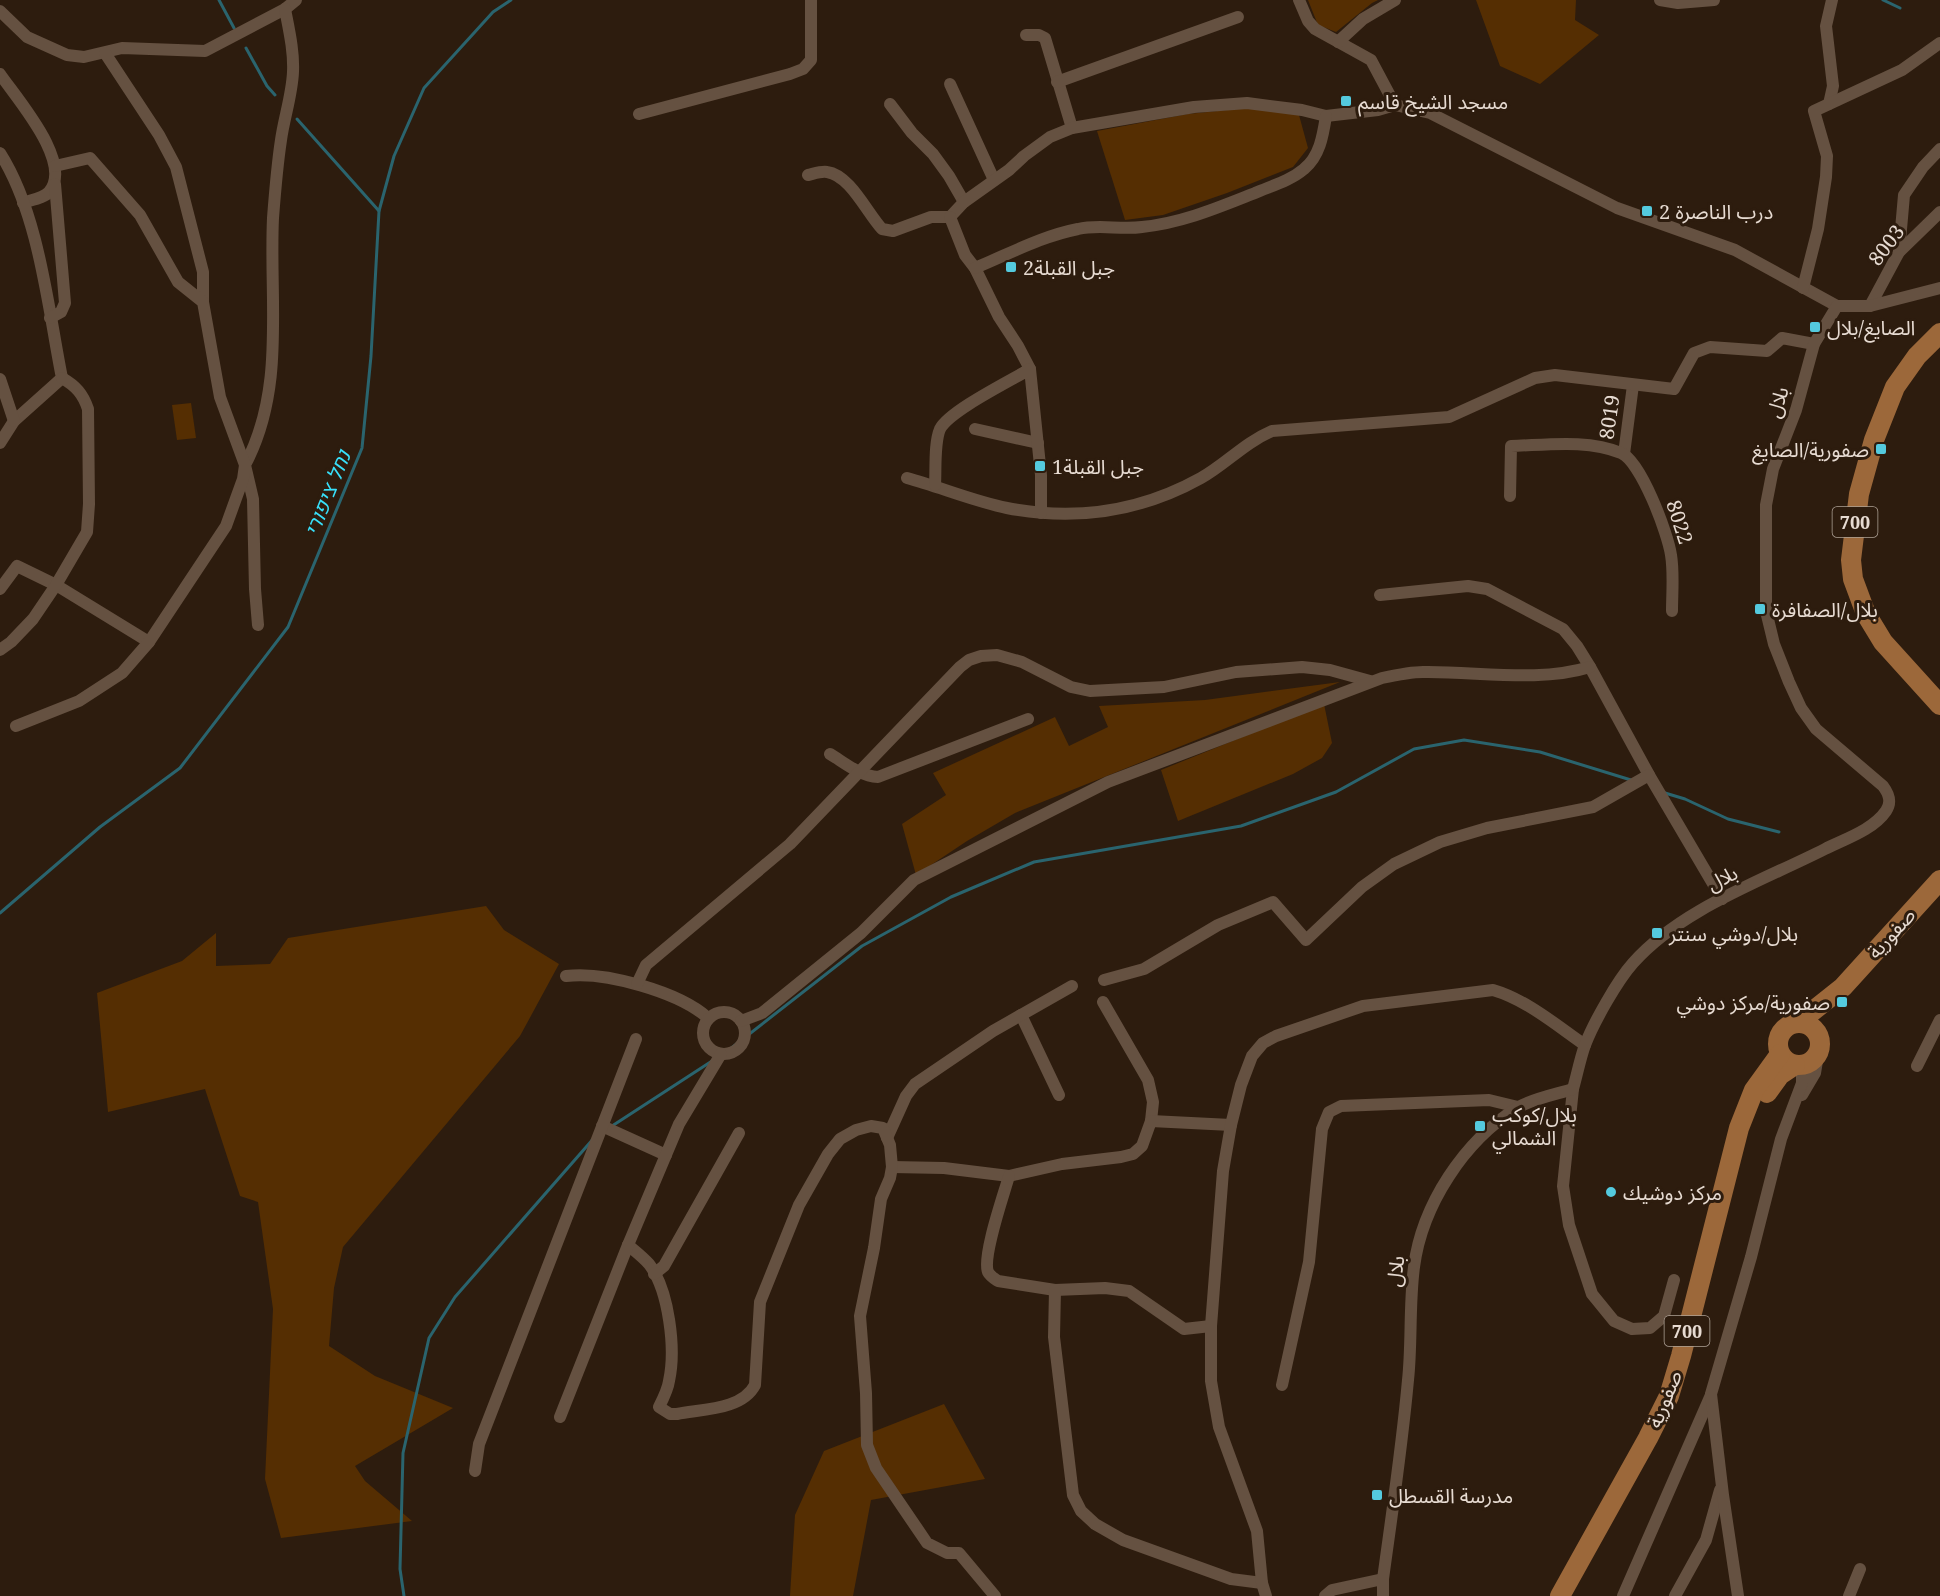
<svg xmlns="http://www.w3.org/2000/svg" width="1940" height="1596" font-family="'Noto Serif','Noto Sans Arabic',Heebo,serif">
  <rect width="100%" height="100%" fill="#2d1c0e"/>
  <!-- grass -->
  <g fill="#552e02">
    <path d="M 1308,0 L 1378,0 L 1372,3 L 1336,32 L 1318,25 Z"/>
    <path d="M 1476,0 L 1576,0 L 1575,20 L 1599,35 L 1540,84 L 1500,66 Z"/>
    <path d="M 1247,108 L 1299,115 L 1308,148 L 1293,167 L 1227,193 L 1163,215 L 1125,220 L 1097,131 L 1188,114 Z"/>
    <path d="M 191,403 L 196,438 L 177,440 L 172,405 Z"/>
    <path d="M 1340,682 L 1015,813 L 967,841 L 916,875 L 902,824 L 946,795 L 933,773 L 1055,717 L 1069,746 L 1108,727 L 1099,706 L 1205,700 Z"/>
    <path d="M 1324,704 L 1332,743 L 1322,758 L 1293,774 L 1178,821 L 1161,770 Z"/>
    <path d="M 486,906 L 504,930 L 559,964 L 520,1036 L 343,1247 L 334,1288 L 329,1346 L 375,1376 L 453,1408 L 355,1466 L 365,1481 L 412,1521 L 281,1538 L 265,1479 L 273,1309 L 258,1202 L 240,1196 L 205,1089 L 108,1112 L 97,993 L 182,961 L 216,933 L 216,966 L 270,964 L 288,938 Z"/>
    <path d="M 944,1404 L 985,1479 L 871,1500 L 853,1596 L 790,1596 L 795,1515 L 824,1451 Z"/>
  </g>
  <g fill="none" stroke-linecap="round" stroke-linejoin="round">
    <!-- stream -->
    <g stroke="#2a646e" stroke-width="3">
      <path d="M 219,0 L 234,28"/>
      <path d="M 1883,0 L 1900,8"/>
      <path d="M 246,48 L 267,86 L 275,95"/>
      <path d="M 297,119 L 379,211"/>
      <path d="M 1665,793 L 1685,799 L 1728,819 L 1779,832"/>
      <path d="M 0,913 L 100,827 L 180,768 L 288,627 L 362,448 L 371,356 L 379,211 L 394,156 L 424,88 L 493,12 L 511,0"/>
      <path d="M 725,1053 L 862,946 L 951,897 L 1034,862 L 1241,826 L 1336,792 L 1414,749 L 1464,740 L 1540,752 L 1631,780"/>
      <path d="M 612,1126 L 712,1061"/>
      <path d="M 404,1596 L 400,1569 L 403,1453 L 429,1338 L 455,1297 L 594,1138"/>
    </g>
    <!-- minor -->
    <g stroke="#655141" stroke-width="12">
      <path d="M 1299,0 L 1308,21 L 1315,29 L 1371,60 L 1395,105"/>
      <path d="M 1660,0 L 1678,3 L 1714,0"/>
      <path d="M 0,11 L 27,37 L 67,55 L 84,57 L 122,48 L 205,51 L 285,9 L 296,0"/>
      <path d="M 1026,35 L 1039,35 L 1045,38 L 1072,128"/>
      <path d="M 1338,42 L 1363,19 L 1395,0"/>
      <path d="M 105,53 L 159,135 L 176,167 L 203,272 L 203,302"/>
      <path d="M 0,74 C 17,99 74,163 49,192 C 44,198 31,200 23,203"/>
      <path d="M 1057,82 L 1238,17"/>
      <path d="M 950,84 L 994,180"/>
      <path d="M 890,104 L 912,133 L 933,154 L 949,176 L 964,202"/>
      <path d="M 1829,104 L 1833,86 L 1826,26 L 1832,0"/>
      <path d="M 639,114 L 790,74 L 803,69 L 811,60 L 811,0"/>
      <path d="M 0,153 C 39,214 48,308 62,378 L 14,421 L 0,443"/>
      <path d="M 808,175 C 813,174 821,171 827,172 C 850,175 867,213 882,229 L 893,231 L 931,217 L 950,217 L 964,202 L 1009,170 L 1024,156 L 1050,137 L 1072,128 L 1194,107 L 1247,103 L 1302,110 L 1326,116 L 1378,110 L 1395,105 L 1430,113 L 1617,208 L 1735,250 L 1837,306"/>
      <path d="M 950,217 L 965,255 L 975,268 L 999,317 L 1018,346 L 1030,369"/>
      <path d="M 1899,252 L 1904,195 L 1923,167 L 1940,149"/>
      <path d="M 975,268 C 1009,254 1042,236 1078,229 C 1099,224 1120,230 1142,227 C 1182,223 1217,208 1255,193 C 1271,186 1290,181 1304,169 C 1320,156 1323,135 1326,116"/>
      <path d="M 1803,288 L 1818,229 L 1826,177 L 1827,156 L 1814,111 L 1902,70 L 1940,43"/>
      <path d="M 1870,306 L 1899,252 L 1940,212"/>
      <path d="M 50,318 L 61,312 L 65,303 L 55,184"/>
      <path d="M 0,379 L 14,421"/>
      <path d="M 975,429 L 1038,443"/>
      <path d="M 1624,454 L 1633,385"/>
      <path d="M 907,478 C 940,487 973,501 1007,508 C 1074,521 1140,512 1201,478 C 1226,464 1244,443 1272,431 L 1449,417 L 1535,378 L 1555,375 L 1674,389 L 1694,353 L 1710,347 L 1767,351 L 1782,338 L 1814,344"/>
      <path d="M 935,485 C 936,470 934,443 940,429 C 949,411 1010,381 1030,369 L 1041,475 L 1041,513"/>
      <path d="M 1510,496 L 1511,446 C 1546,445 1588,439 1621,453 C 1641,461 1668,534 1671,555 C 1674,573 1672,593 1672,611"/>
      <path d="M 0,589 L 17,566 L 56,585 L 149,642"/>
      <path d="M 1380,595 L 1468,586 L 1487,589 L 1563,629 L 1577,646 L 1590,667 L 1649,775 L 1722,899"/>
      <path d="M 258,625 L 255,589 L 253,499 L 245,465 C 286,388 269,301 273,218 C 275,192 277,166 281,140 C 284,118 292,95 293,72 C 294,51 289,30 285,9"/>
      <path d="M 0,650 L 11,642 L 33,619 L 56,585 L 87,532 L 89,504 L 88,409 C 83,394 76,386 62,378"/>
      <path d="M 16,726 L 79,701 L 122,673 L 149,642 L 226,526 L 243,479 L 245,465 L 220,397 L 203,302 L 178,282 L 140,215 L 90,158 L 55,166"/>
      <path d="M 830,754 C 845,763 860,776 878,777 L 1028,719"/>
      <path d="M 566,976 C 605,971 679,992 708,1018"/>
      <path d="M 1104,980 L 1144,969 L 1218,925 L 1273,902 L 1306,940 L 1362,887 L 1394,864 L 1440,842 L 1487,828 L 1593,807 L 1649,775"/>
      <path d="M 637,984 L 646,965 L 790,844 L 960,667 L 969,660 L 981,656 L 997,655 L 1022,662 L 1071,687 L 1090,691 L 1164,687 L 1236,672 L 1302,667 L 1330,670 L 1370,681"/>
      <path d="M 1103,1002 L 1148,1080 L 1153,1102 L 1151,1121"/>
      <circle cx="724" cy="1033" r="21"/>
      <path d="M 1021,1015 L 1059,1095"/>
      <path d="M 741,1021 L 762,1013 L 861,933 L 914,880 L 1108,782 L 1382,678 C 1396,675 1410,672 1423,672 C 1477,671 1538,683 1590,667"/>
      <path d="M 1917,1066 L 1940,1020"/>
      <path d="M 1573,1089 L 1563,1186 L 1569,1225 L 1592,1294 L 1614,1321 L 1632,1329 L 1650,1328 L 1664,1316 L 1674,1280"/>
      <path d="M 1802,1095 L 1815,1073 L 1818,1055"/>
      <path d="M 602,1126 L 666,1155"/>
      <path d="M 887,1138 L 906,1096 L 915,1084 L 993,1031 L 1072,986"/>
      <path d="M 892,1167 L 944,1168 L 1009,1176 L 1062,1164 L 1121,1157 L 1133,1154 L 1142,1146 L 1151,1121 L 1231,1125"/>
      <path d="M 1009,1176 C 1004,1194 982,1256 988,1272 C 990,1276 995,1279 998,1281 L 1055,1290 L 1105,1288 L 1129,1291 L 1184,1329 L 1211,1326"/>
      <path d="M 628,1245 C 635,1251 643,1257 649,1264 C 669,1290 676,1349 669,1381 C 668,1389 663,1399 659,1407 L 670,1414 L 677,1414 C 702,1409 742,1410 755,1385 L 760,1302 L 799,1205 L 828,1154 L 840,1139 L 856,1130 L 871,1126 L 883,1128 L 890,1145 L 892,1167 L 890,1178 L 881,1199 L 874,1248 L 860,1316 L 866,1393 L 867,1445 L 876,1468 L 927,1543 L 947,1553 L 959,1553 L 995,1596"/>
      <path d="M 654,1274 L 664,1266 L 739,1133"/>
      <path d="M 1055,1290 L 1054,1337 L 1073,1495 L 1081,1511 L 1095,1524 L 1123,1540 L 1231,1579 L 1262,1583"/>
      <path d="M 1282,1385 L 1309,1262 L 1322,1129 L 1329,1112 L 1341,1106 L 1489,1100 L 1518,1107"/>
      <path d="M 560,1417 L 628,1245 L 679,1124 L 721,1054"/>
      <path d="M 475,1471 L 479,1444 L 636,1039"/>
      <path d="M 1266,1596 L 1262,1583 L 1257,1531 L 1219,1427 L 1211,1381 L 1211,1326 L 1223,1171 L 1231,1125 L 1241,1085 L 1252,1056 L 1263,1043 L 1276,1036 L 1363,1006 L 1493,990 C 1527,1000 1556,1025 1585,1045"/>
      <path d="M 1325,1596 L 1332,1590 L 1383,1579"/>
      <path d="M 1383,1596 L 1383,1579 C 1392,1513 1402,1447 1408,1380 C 1412,1343 1409,1305 1414,1267 C 1422,1205 1464,1141 1517,1108 C 1531,1099 1557,1094 1573,1089 C 1577,1075 1580,1059 1585,1045 C 1594,1022 1617,981 1633,963 C 1681,909 1762,881 1825,849 C 1845,839 1873,830 1886,811 C 1892,802 1889,794 1883,786 L 1816,729 L 1801,708 L 1789,682 L 1774,644 L 1766,611 L 1766,505 L 1773,469 L 1796,410 L 1814,344 L 1837,306 L 1870,306 L 1940,288"/>
      <path d="M 1623,1596 L 1711,1395"/>
      <path d="M 1675,1596 L 1706,1540 L 1720,1490"/>
      <path d="M 1738,1596 L 1723,1495 L 1711,1394 L 1751,1257 L 1781,1139 L 1802,1083 L 1802,1066"/>
      <path d="M 1849,1596 L 1860,1569"/>
    </g>
    <!-- primary -->
    <g stroke="#9c683a" stroke-width="20">
      <path d="M 1940,333 L 1917,356 L 1895,387 L 1874,440 L 1859,494 L 1851,560 L 1853,579 L 1866,614 L 1883,642 L 1940,705"/>
      <path d="M 1799,1022 L 1843,987 L 1940,880"/>
      <circle cx="1799" cy="1044" r="21"/>
      <path d="M 1767,1093 L 1780,1075 L 1795,1065"/>
      <path d="M 1560,1596 L 1648,1438 L 1669,1396 L 1681,1356 L 1739,1128 L 1754,1090 L 1780,1054"/>
    </g>
  </g>
  <!-- markers -->
  <g fill="#54cade" stroke="#2d1c0e" stroke-width="2">
    <rect x="1340" y="95" width="12" height="12" rx="3"/>
    <rect x="1641" y="205" width="12" height="12" rx="3"/>
    <rect x="1005" y="261" width="12" height="12" rx="3"/>
    <rect x="1809" y="321" width="12" height="12" rx="3"/>
    <rect x="1875" y="443" width="12" height="12" rx="3"/>
    <rect x="1034" y="460" width="12" height="12" rx="3"/>
    <rect x="1754" y="603" width="12" height="12" rx="3"/>
    <rect x="1651" y="927" width="12" height="12" rx="3"/>
    <rect x="1836" y="996" width="12" height="12" rx="3"/>
    <rect x="1474" y="1120" width="12" height="12" rx="3"/>
    <circle cx="1611" cy="1192" r="6"/>
    <rect x="1371" y="1489" width="12" height="12" rx="3"/>
  </g>
  <g text-anchor="middle" dominant-baseline="central" stroke-width="6" stroke-linejoin="round" paint-order="stroke">
    <!-- shield labels -->
    <g fill="#2d1c0e" stroke="#afa297" stroke-width="1.5">
      <rect x="1832.5" y="507" width="45" height="30" rx="4.5"/>
      <rect x="1664.5" y="1316" width="45" height="30" rx="4.5"/>
    </g>
    <g font-size="18" font-weight="bold" fill="#e7dbd2">
      <text x="1855" y="522">700</text>
      <text x="1687" y="1331">700</text>
    </g>
    <!-- poi labels -->
    <g font-size="20" fill="#e7dbd2" stroke="#2d1c0e" text-anchor="start">
      <text x="1358" y="101">مسجد الشيخ قاسم</text>
      <text x="1659" y="211">درب الناصرة 2</text>
      <text x="1023" y="267">جبل القبلة2</text>
      <text x="1827" y="327">الصايغ/بلال</text>
      <text x="1869" y="449" text-anchor="end">صفورية/الصايغ</text>
      <text x="1052" y="466">جبل القبلة1</text>
      <text x="1772" y="609">بلال/الصفافرة</text>
      <text x="1669" y="933">بلال/دوشي سنتر</text>
      <text x="1830" y="1002" text-anchor="end">صفورية/مركز دوشي</text>
      <text x="1492" y="1114">بلال/كوكب<tspan x="1492" dy="23">الشمالي</tspan></text>
      <text x="1623" y="1192">مركز دوشيك</text>
      <text x="1389" y="1495">مدرسة القسطل</text>
    </g>
    <!-- street labels -->
    <g font-size="20" fill="#e7dbd2" stroke="#2d1c0e">
      <text transform="translate(1886 245) rotate(-53)">8003</text>
      <text transform="translate(1777 402) rotate(-72)">بلال</text>
      <text transform="translate(1609 417) rotate(-82)">8019</text>
      <text transform="translate(1680 522) rotate(72)">8022</text>
      <text transform="translate(1722 878) rotate(-27)">بلال</text>
      <text transform="translate(1891 933) rotate(-48)">صفورية</text>
      <text transform="translate(1395 1271) rotate(-82)">بلال</text>
      <text transform="translate(1664 1399) rotate(-68)">صفورية</text>
    </g>
    <!-- water labels -->
    <g font-size="21" font-style="italic" fill="#38dff9" stroke="#2d1c0e">
      <text transform="translate(327 493) rotate(-68)">נחל ציפורי</text>
    </g>
  </g>
</svg>
